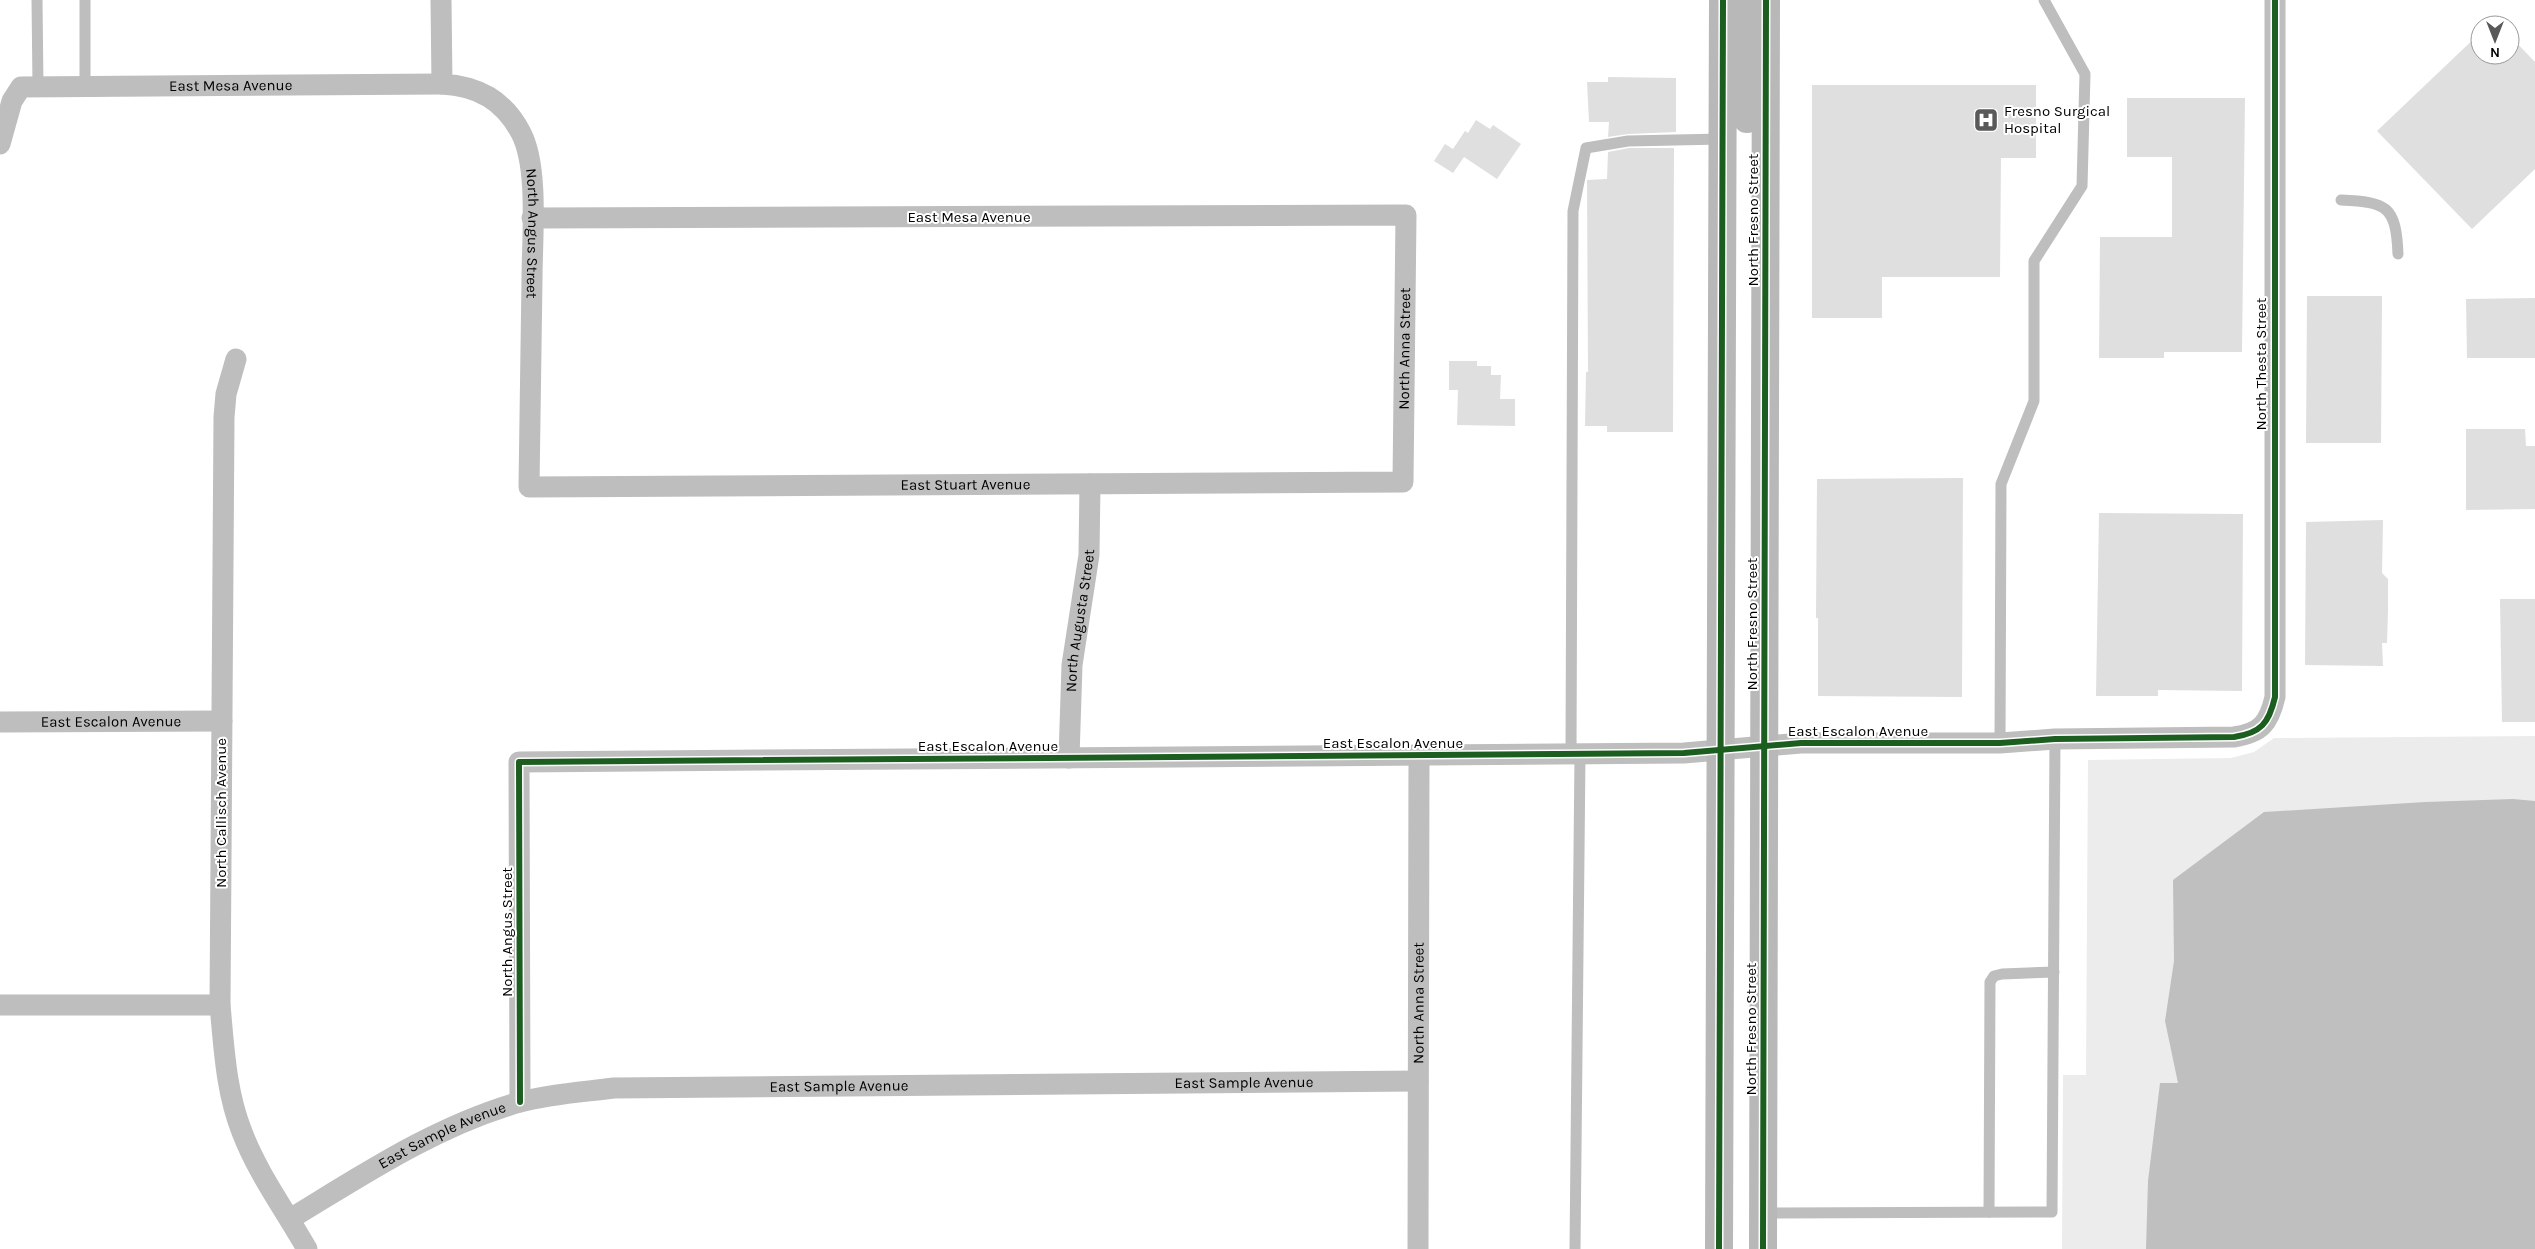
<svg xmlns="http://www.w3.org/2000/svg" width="2535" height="1249" font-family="Karla,sans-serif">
  <rect width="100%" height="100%" fill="#fff"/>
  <!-- green -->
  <path fill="#ececec" d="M 2535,736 L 2535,1249 L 2062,1249 L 2063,1075 L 2086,1075 L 2088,760 L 2231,758 L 2254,752 L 2274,738 Z"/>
  <!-- water -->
  <path fill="#bfbfbf" d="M 2513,799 L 2535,801 L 2535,1249 L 2146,1249 L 2148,1181 L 2160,1083 L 2178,1083 L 2165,1021 L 2174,961 L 2173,880 L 2264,812 L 2425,802 Z"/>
  <!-- building -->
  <g fill="#dfdfdf">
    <path d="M 2480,33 L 2480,55 L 2510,55 L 2510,36 L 2535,62 L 2535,169 L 2472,229 L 2377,131 Z"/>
    <path d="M 1608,77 L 1676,78 L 1676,132 L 1628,134 L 1608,137 L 1609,122 L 1589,122 L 1587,82 L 1608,82 Z"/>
    <path d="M 1812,85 L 2036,85 L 2036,158 L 2001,158 L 2000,277 L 1882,277 L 1882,318 L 1812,318 Z"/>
    <path d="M 2127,98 L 2245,98 L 2242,352 L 2164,352 L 2164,358 L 2099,358 L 2100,237 L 2172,237 L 2172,157 L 2127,157 Z"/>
    <path d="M 1476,120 L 1490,129 L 1493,125 L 1521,144 L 1497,179 L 1464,157 L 1453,173 L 1434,161 L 1445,144 L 1453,149 L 1465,131 L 1468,133 Z"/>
    <path d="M 1629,148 L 1674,148 L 1673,432 L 1607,432 L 1607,426 L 1585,426 L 1586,372 L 1588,372 L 1587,180 L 1607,179 L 1608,152 Z"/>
    <path d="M 2307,296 L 2382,296 L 2381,443 L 2306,443 Z"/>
    <path d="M 2535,298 L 2535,358 L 2467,358 L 2466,299 Z"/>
    <path d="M 1449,361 L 1477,361 L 1477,366 L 1491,366 L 1491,375 L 1501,375 L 1500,399 L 1515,399 L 1515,426 L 1457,425 L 1458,390 L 1449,390 Z"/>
    <path d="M 2466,429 L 2525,429 L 2526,446 L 2535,446 L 2535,509 L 2466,510 Z"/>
    <path d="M 1963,478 L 1962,697 L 1818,696 L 1818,618 L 1816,618 L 1817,479 Z"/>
    <path d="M 2099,513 L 2243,514 L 2242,691 L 2158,690 L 2158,696 L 2096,696 Z"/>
    <path d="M 2383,520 L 2382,573 L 2388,579 L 2388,610 L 2387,643 L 2382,643 L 2383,666 L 2305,665 L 2306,522 Z"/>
    <path d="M 2500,599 L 2535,599 L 2535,722 L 2502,722 Z"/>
  </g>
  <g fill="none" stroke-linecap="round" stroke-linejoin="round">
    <!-- service -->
    <g stroke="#bebebe" stroke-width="11">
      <path d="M 37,0 L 38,86"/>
      <path d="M 85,0 L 85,87"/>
      <path d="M 2341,200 C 2387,202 2396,206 2398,254"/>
      <path d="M 2000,743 L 2001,484 L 2034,401 L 2034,261 L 2082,186 L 2085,74 L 2044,0"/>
      <path d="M 1571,754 L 1573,211 L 1586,148 L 1628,141 L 1722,139"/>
      <path d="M 1989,1212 L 1990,982 L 1994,976 L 2002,974 L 2054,972"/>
      <path d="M 1763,1213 L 2052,1212 L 2055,739"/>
      <path d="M 1575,1249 L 1580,754"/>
    </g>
    <!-- minor -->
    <g stroke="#bebebe" stroke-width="21">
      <path id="s1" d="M 441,0 L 442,84 C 478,86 504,100 521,133 C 539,167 532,239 532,279 C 531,348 530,417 529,487 L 1403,482 L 1406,215 L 532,218"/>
      <path id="s2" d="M 0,144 L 12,101 L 21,87 L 442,84"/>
      <path d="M 236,359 L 226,394 L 224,417 L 220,1005 C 224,1048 226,1092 242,1132 C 258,1174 285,1210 307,1249"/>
      <path id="s3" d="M 0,722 L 222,721"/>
      <path id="s4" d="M 1069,758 L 1072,665 L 1089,555 L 1090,484"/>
      <path d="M 0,1005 L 220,1005"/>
      <path d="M 520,1102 L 519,762 L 1684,753 L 1801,743 L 2000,743 L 2055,739 L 2234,737 C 2261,733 2269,723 2275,697 L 2275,0"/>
      <path id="s5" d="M 290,1219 C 364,1174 436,1126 520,1102 C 550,1094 583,1092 614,1088 L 1418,1081"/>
      <path id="s6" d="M 1418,1249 L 1419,755"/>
    </g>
    <!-- secondary -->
    <g stroke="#b8b8b8" stroke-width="28">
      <path d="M 1744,0 L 1747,119"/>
      <path d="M 1719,1249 L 1723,0"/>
      <path d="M 1763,1249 L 1766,0"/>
    </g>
    <defs>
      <g id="cycleway">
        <path d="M 520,1102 L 519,762 L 1684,753 L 1801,743 L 2000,743 L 2055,739 L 2234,737 C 2261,733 2269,723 2275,697 L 2275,0"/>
        <path d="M 1719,1249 L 1723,0"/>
        <path d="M 1763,1249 L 1766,0"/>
      </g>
    </defs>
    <!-- cycleway casing -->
    <use href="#cycleway" stroke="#fff" stroke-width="9"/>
    <!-- cycleway -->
    <use href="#cycleway" stroke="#1b5e20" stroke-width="6"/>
  </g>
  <!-- icons -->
  <defs>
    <symbol id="hospital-square" viewBox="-11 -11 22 22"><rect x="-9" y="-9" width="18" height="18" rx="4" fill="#595959" stroke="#fff"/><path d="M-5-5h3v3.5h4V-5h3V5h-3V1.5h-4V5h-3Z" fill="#fff"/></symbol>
  </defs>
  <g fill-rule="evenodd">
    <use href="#hospital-square" x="1972" y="106" width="28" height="28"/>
  </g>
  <g text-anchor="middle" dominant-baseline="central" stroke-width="4" stroke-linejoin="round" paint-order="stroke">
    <!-- street labels -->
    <g font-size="15" fill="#000" stroke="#fff">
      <text stroke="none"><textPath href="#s2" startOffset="271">East Mesa Avenue</textPath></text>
      <text x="969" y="217">East Mesa Avenue</text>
      <text transform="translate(1753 220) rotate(-90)">North Fresno Street</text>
      <text stroke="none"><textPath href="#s1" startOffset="284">North Angus Street</textPath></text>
      <text stroke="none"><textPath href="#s1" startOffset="1545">North Anna Street</textPath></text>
      <text transform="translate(2261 364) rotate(-90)">North Thesta Street</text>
      <text stroke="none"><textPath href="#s1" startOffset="974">East Stuart Avenue</textPath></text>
      <text stroke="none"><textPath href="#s4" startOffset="138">North Augusta Street</textPath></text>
      <text transform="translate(1752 624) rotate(-90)">North Fresno Street</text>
      <text stroke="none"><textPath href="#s3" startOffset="111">East Escalon Avenue</textPath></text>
      <text x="1858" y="731">East Escalon Avenue</text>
      <text x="1393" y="743">East Escalon Avenue</text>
      <text x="988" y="746">East Escalon Avenue</text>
      <text transform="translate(221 813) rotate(-90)">North Callisch Avenue</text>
      <text transform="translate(507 932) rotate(-90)">North Angus Street</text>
      <text stroke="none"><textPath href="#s6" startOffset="246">North Anna Street</textPath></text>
      <text transform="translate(1751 1029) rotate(-90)">North Fresno Street</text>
      <text stroke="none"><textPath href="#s5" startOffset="984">East Sample Avenue</textPath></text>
      <text stroke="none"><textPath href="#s5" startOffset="579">East Sample Avenue</textPath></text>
      <text stroke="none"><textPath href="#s5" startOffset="174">East Sample Avenue</textPath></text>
    </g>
    <!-- poi labels -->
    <g font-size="15" fill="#000" stroke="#fff" text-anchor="start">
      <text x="2004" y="111">Fresno Surgical<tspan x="2004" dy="17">Hospital</tspan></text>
    </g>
  </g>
  <!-- north arrow -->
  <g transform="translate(2495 40) rotate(180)"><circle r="24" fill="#ffffff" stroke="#999999"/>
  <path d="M0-4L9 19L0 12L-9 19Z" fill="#595959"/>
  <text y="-8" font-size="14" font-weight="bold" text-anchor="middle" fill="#000000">N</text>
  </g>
</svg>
